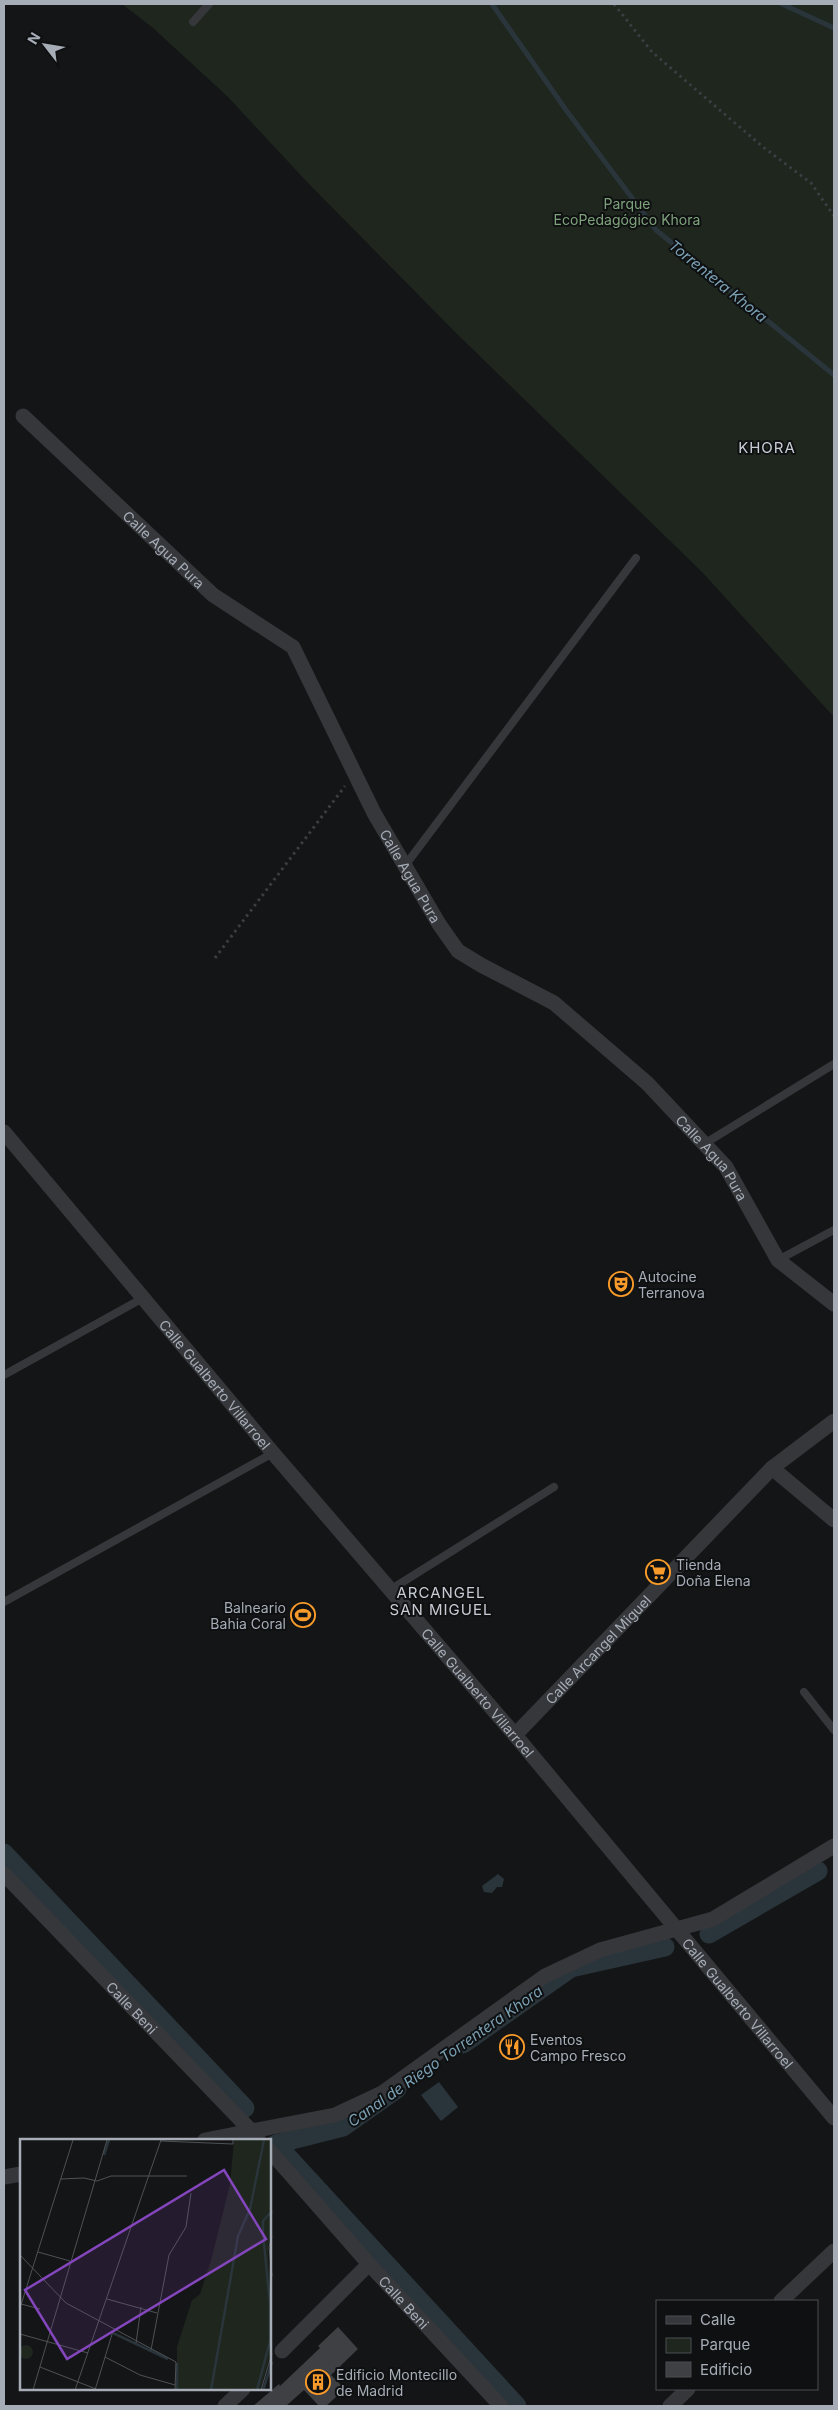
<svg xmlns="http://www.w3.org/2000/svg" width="838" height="2410" font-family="Inter,sans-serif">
  <rect width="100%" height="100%" fill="#141516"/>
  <!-- green -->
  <path fill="#1e261e" d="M 122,4 L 834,4 L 834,717 L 702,572 L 454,331 L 307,182 L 228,97 L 153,28 Z"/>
  <!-- water -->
  <g fill="#2a353b">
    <path d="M 498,1874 L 504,1879 L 502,1887 L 497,1887 L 492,1893 L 484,1892 L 482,1886 Z"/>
    <path d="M 439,2082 L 458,2107 L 441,2121 L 421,2095 Z"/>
  </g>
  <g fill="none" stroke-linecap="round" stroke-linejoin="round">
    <!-- stream -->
    <g stroke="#2a353b" stroke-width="5">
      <path d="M 492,4 L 566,110 L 656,230 L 834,375"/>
      <path d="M 782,4 L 834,28"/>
    </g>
    <!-- canal -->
    <g stroke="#2a353b" stroke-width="19">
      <path d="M 4,1853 L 245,2108"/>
      <path d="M 709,1934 L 818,1871"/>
      <path d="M 463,2044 L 571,1968 L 665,1947"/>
      <path d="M 397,2089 L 343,2127 L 276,2144 L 517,2406"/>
    </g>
  </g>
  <!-- building -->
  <path fill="#3e4043" d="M 338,2327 L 358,2349 L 331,2375 L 345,2389 L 326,2406 L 319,2406 L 304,2390 L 286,2406 L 253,2406 L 279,2384 L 280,2386 L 320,2348 L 318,2346 Z"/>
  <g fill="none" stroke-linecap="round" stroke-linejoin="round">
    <!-- path -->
    <g stroke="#3b3e42" stroke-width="3" stroke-dasharray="2.5 4" stroke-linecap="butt">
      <path d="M 614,4 L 652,52 L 763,147 L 811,183 L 834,216"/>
      <path d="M 215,958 L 345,786"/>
    </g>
    <!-- service -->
    <g stroke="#35373b" stroke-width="8">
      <path d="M 193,22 L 209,4"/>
      <path d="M 404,867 L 636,558"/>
      <path d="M 704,1144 L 834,1064"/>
      <path d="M 778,1260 L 834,1230"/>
      <path d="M 4,1375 L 143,1298"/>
      <path d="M 390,1590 L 554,1487"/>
      <path d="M 4,1602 L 273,1453"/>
      <path d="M 804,1692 L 834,1730"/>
    </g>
    <!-- minor -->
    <g stroke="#35373b" stroke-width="15">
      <path id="s1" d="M 23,416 L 213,595 L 293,647 L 374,813 L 439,924 L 458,951 L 481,965 L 554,1003 L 647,1083 L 726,1167 L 778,1260 L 834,1304"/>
      <path id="s2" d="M 4,1132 L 273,1453 L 515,1735 L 834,2118"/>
      <path d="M 772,1468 L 834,1520"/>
      <path id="s3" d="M 515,1735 L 772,1468 L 834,1421"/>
      <path id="s4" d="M 4,1874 L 258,2138"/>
      <path d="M 205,2140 L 335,2115 L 382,2093 L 545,1976 L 600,1950 L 713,1919 L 834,1846"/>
      <path id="s5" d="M 270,2151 L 369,2264 L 501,2406"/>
      <path d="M 4,2177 L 21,2174"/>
      <path d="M 781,2301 L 834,2251"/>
      <path d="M 282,2351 L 369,2264"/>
      <path d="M 225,2406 L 243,2389"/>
      <path d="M 670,2406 L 688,2389"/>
    </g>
  </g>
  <!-- icons -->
  <defs>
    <symbol id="theatre-ring" viewBox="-11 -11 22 22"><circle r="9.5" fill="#0f1011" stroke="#f89b2a" stroke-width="1.5"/><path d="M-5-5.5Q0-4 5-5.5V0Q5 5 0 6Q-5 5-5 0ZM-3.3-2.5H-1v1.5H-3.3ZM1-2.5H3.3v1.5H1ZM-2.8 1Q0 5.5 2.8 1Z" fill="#f89b2a"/></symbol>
    <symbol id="supermarket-ring" viewBox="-11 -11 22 22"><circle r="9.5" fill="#0f1011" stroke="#f89b2a" stroke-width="1.5"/><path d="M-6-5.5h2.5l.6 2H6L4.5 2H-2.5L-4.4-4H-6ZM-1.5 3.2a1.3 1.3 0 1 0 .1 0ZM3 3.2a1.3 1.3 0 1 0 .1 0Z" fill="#f89b2a"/></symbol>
    <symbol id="stadium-ring" viewBox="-11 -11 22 22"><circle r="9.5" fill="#0f1011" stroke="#f89b2a" stroke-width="1.5"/><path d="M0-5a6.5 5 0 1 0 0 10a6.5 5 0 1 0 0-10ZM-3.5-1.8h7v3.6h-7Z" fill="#f89b2a"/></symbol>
    <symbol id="restaurant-ring" viewBox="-11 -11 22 22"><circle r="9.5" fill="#0f1011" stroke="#f89b2a" stroke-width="1.5"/><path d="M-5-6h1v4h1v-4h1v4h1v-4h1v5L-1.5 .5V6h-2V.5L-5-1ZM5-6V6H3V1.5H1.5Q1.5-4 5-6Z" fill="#f89b2a"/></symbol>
    <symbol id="building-ring" viewBox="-11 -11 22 22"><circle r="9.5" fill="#0f1011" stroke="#f89b2a" stroke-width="1.5"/><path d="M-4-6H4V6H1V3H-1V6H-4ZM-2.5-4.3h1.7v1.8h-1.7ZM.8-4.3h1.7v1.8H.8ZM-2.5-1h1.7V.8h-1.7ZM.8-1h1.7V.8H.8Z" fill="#f89b2a"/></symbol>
  </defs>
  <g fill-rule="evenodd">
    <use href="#theatre-ring" x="607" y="1270" width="28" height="28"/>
    <use href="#supermarket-ring" x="644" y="1558" width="28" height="28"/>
    <use href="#stadium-ring" x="289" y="1601" width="28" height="28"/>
    <use href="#restaurant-ring" x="498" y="2033" width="28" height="28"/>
    <use href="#building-ring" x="304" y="2368" width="28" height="28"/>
  </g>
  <g text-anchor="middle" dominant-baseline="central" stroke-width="4" stroke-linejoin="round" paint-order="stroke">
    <!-- park labels -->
    <g font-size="14" fill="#7ea37c" stroke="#0f1011">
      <text x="627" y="203">Parque<tspan x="627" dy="16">EcoPedagógico Khora</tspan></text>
    </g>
    <!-- street labels -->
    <g font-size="14" fill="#a6adb7" stroke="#0f1011">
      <text stroke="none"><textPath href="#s1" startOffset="194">Calle Agua Pura</textPath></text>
      <text stroke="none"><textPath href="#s1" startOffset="614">Calle Agua Pura</textPath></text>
      <text stroke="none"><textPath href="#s1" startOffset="1034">Calle Agua Pura</textPath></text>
      <text stroke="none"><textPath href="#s2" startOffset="329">Calle Gualberto Villarroel</textPath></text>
      <text stroke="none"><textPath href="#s3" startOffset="119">Calle Arcangel Miguel</textPath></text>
      <text stroke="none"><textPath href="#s2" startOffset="734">Calle Gualberto Villarroel</textPath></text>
      <text stroke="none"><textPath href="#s2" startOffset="1139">Calle Gualberto Villarroel</textPath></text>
      <text stroke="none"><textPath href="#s4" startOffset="185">Calle Beni</textPath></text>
      <text stroke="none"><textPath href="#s5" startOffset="202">Calle Beni</textPath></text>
    </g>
    <!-- poi labels -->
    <g font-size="14" fill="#a6adb7" stroke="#0f1011" text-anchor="start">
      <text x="638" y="1276">Autocine<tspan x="638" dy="16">Terranova</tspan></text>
      <text x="676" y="1564">Tienda<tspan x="676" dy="16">Doña Elena</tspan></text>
      <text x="286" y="1607" text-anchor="end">Balneario<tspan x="286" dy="16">Bahia Coral</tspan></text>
      <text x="530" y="2039">Eventos<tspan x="530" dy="16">Campo Fresco</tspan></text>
      <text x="336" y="2374">Edificio Montecillo<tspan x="336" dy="16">de Madrid</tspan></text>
    </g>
    <!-- water labels -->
    <g font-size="15" font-style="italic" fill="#7ba0b4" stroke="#0f1011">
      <text transform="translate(718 281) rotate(39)">Torrentera Khora</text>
      <text transform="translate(445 2056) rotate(-35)">Canal de Riego Torrentera Khora</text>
    </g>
    <!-- neighbourhood labels -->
    <g font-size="15" letter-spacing="1" fill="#c7cbd3" stroke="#0f1011">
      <text x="767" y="447">KHORA</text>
      <text x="441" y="1592">ARCANGEL<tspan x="441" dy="17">SAN MIGUEL</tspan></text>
    </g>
  </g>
  <!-- overview -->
  <g transform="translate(20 2139)">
    <rect width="251" height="251" fill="#141516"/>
    <path d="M 214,1 L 251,1 L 252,91 L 248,107 L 252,210 L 240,251 L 157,251 L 157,208 L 172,161 L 180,155 L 192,118 L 210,45 ZM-1 213a7 7 0 1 1 14 0a7 7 0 1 1-14 0Z" fill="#1e261e"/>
    <path fill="none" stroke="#2a353b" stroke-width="2.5" d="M 84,16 L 89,1M 93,194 L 148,220M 157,251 L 157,224M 191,251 L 218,97 L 230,70 L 244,1M 237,251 L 250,202 L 250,165 L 243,94 L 243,82 L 252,72M 243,251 L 252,223"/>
    <path fill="none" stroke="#4e5256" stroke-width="1" d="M 141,2 L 213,5 L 213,1M 41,40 L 64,39 L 77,42 L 91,37 L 167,37M 252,97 L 249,108 L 252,137M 18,113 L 50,122M 0,116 L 46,164 L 156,223 L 155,251M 87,160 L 137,174M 1,165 L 20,170M 0,169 L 53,1M 0,195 L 68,214M 116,204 L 121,168M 131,211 L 149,116 L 166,88 L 171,54M 85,218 L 120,236 L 155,246M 20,228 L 76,250M 13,251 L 87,1M 55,251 L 141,1M 75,251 L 93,192M 241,251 L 252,214"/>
    <path fill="#8446bd" fill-opacity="0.15" stroke="#8446bd" stroke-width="2.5" d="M 204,31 L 246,100 L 47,220 L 5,151 Z"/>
    <rect width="251" height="251" fill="none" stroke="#a6adb7" stroke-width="2.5"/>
  </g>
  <!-- border -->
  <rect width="838" height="2410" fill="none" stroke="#a6adb7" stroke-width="10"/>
  <!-- legend -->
  <rect x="656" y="2300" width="162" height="90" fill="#0f1011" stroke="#4b4f53"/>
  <rect x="666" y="2316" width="25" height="8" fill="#35373b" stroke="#4b4f53"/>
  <text x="700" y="2325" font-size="15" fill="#a6adb7">Calle</text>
  <rect x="666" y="2338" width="25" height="15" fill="#1e261e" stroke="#4b4f53"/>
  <text x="700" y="2350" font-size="15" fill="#a6adb7">Parque</text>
  <rect x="666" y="2362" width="25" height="15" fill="#3e4043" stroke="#4b4f53"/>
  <text x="700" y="2375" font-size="15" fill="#a6adb7">Edificio</text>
  <!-- north arrow -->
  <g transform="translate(45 45) rotate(301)" stroke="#0f1011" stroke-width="4" paint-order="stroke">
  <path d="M0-4L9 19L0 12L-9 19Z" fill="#a6adb7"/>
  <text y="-8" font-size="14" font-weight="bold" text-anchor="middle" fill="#a6adb7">N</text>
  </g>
</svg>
